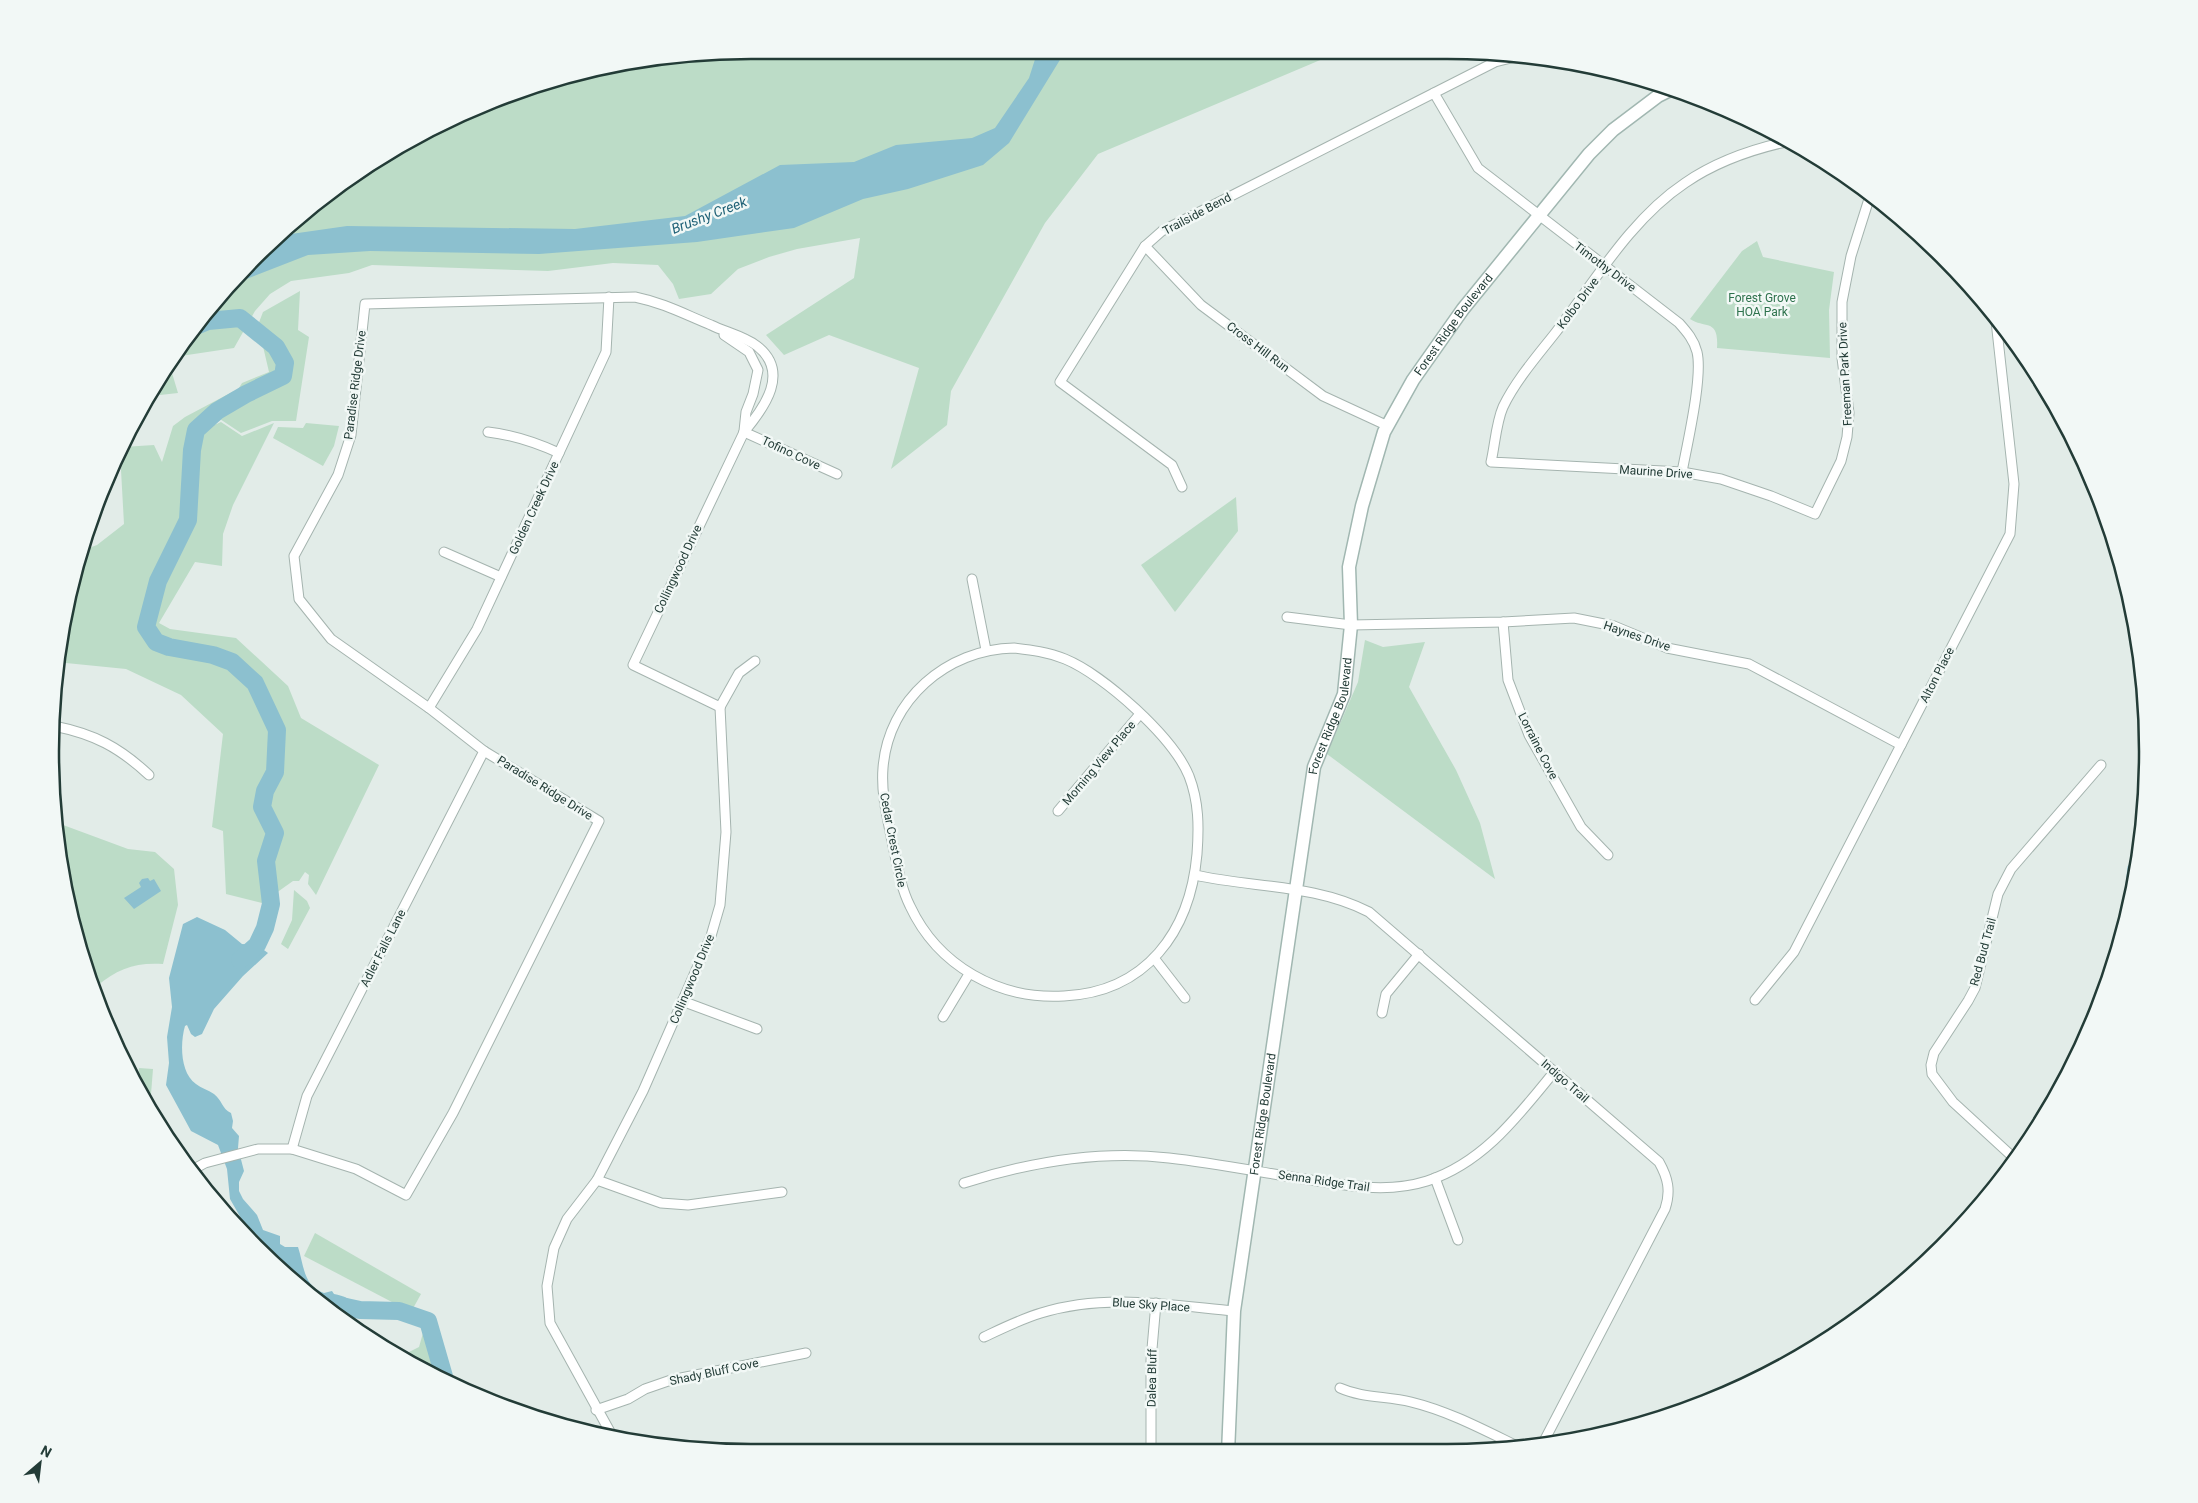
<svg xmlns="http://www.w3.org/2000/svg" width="2198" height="1503" font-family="Roboto,sans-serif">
  <rect width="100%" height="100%" fill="#e2ece8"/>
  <!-- green -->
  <g fill="#bcdcc7">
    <path d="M 752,50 L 1344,50 L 1098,154 L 1045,223 L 951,391 L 947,425 L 891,469 L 919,368 L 829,335 L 784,355 L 766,335 L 854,278 L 860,238 L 797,249 L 769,257 L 738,269 L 711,294 L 679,299 L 673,284 L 658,265 L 613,263 L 548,271 L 372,265 L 349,273 L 291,281 L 270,294 L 255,311 L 234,348 L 174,357 L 172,373 L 178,393 L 160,395 L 154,388 L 168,362 L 224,289 L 362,168 L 441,122 L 570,74 Z"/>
    <path d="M 1757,241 L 1763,257 L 1834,272 L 1829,310 L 1830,358 L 1717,348 C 1719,318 1705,329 1690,319 L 1742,251 Z"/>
    <path d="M 300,291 L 298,330 L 309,337 L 296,421 L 272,421 L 241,433 L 220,419 L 242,383 L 269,372 L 258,325 L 263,312 Z"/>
    <path d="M 234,391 L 218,420 L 198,432 L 198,437 L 205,429 L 221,422 L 242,436 L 274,423 L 233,505 L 223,534 L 222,566 L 195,562 L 159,623 L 170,629 L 236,638 L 288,686 L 301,718 L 379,765 L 316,895 L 308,884 L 309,875 L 305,872 L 299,881 L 293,881 L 262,903 L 226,894 L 223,831 L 212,827 L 223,734 L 181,695 L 126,669 L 56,662 L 86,549 L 97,545 L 124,524 L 120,452 L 123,447 L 154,445 L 162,462 L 173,426 L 185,417 Z"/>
    <path d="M 306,423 L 339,426 L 334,446 L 323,466 L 273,438 L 278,427 L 303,428 Z"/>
    <path d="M 1236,497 L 1238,531 L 1175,612 L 1141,565 Z"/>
    <path d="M 1365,640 L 1383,647 L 1425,642 L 1409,687 L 1456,770 L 1480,823 L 1495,879 L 1327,754 L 1358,682 Z"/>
    <path d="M 55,822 L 128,849 L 155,852 L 174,869 L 178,905 L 163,964 C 136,962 117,969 97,986 L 63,888 Z"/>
    <path d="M 294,890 L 307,901 L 310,908 L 288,949 L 281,944 L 292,920 Z"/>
    <path d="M 139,1068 L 153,1069 L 151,1094 L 140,1093 L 137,1088 Z"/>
    <path d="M 315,1233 L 421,1294 L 411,1312 L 304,1256 Z"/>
    <path d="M 425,1326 L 452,1383 L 401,1356 L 419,1347 Z"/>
  </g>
  <!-- water -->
  <g fill="#8cc0cf">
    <path d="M 1038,50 L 1066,50 L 1009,143 L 983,165 L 908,189 L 863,199 L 794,228 L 697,242 L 539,254 L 370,251 L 308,255 L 226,287 L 283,237 L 291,234 L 347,226 L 575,229 L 685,216 L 780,165 L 854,162 L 896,145 L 972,138 L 995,128 L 1029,78 Z"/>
    <path d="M 148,878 L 150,881 L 154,879 L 161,891 L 134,909 L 124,898 L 141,887 L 139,883 L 142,879 Z"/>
    <path d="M 197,917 L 225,930 L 242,944 L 257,945 L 268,953 L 243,976 L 214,1009 L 202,1034 L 195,1037 L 191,1034 L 187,1025 L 185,1026 C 180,1043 180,1073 196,1084 C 201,1088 208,1090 214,1094 C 222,1100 222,1109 231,1113 L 233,1121 L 232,1128 L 239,1136 L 238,1148 L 244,1171 L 239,1182 L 239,1191 L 243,1199 L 257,1215 L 263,1230 L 280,1236 L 280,1244 L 285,1247 L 298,1247 C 304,1265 303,1286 324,1293 L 332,1291 L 334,1294 C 344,1296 351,1299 359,1306 L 360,1313 L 354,1317 L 338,1315 L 287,1273 L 280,1259 L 271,1258 L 257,1249 L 261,1239 L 256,1234 L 250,1234 L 230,1199 L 227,1169 L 218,1145 L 191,1131 L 166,1085 L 169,1063 L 167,1037 L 172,1007 L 169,978 L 183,924 Z"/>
  </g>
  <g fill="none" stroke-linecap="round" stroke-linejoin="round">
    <!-- stream -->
    <path stroke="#8cc0cf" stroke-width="3" d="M 2122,930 L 2129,867 L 2138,854"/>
    <!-- river -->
    <g stroke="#8cc0cf" stroke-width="18">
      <path d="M 196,326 L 208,321 L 240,318 L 276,347 L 285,363 L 283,376 L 246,394 L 217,411 L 196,430 L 192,450 L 188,520 L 158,581 L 146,627 L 156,642 L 169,647 L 213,655 L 232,662 L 255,683 L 277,730 L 275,772 L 265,791 L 262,807 L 275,833 L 266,861 L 271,904 L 265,928 L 257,945 L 240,960"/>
      <path d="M 337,1305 L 360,1310 L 399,1311 L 428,1321 L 445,1380"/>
    </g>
    <defs>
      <g id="street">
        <path d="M 1434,93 L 1478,168 L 1679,323 C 1687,332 1694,340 1697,352 C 1703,377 1687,445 1682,472"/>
        <path d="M 1790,141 C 1752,149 1717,161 1685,183 C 1631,219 1595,281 1556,332 C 1538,355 1516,380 1503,407 C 1496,423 1495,445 1491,462 L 1682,472 L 1721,479 L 1771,496 L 1815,514 L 1841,461 L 1847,437 L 1849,413 L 1842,358 L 1842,302 L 1851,256 L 1869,199"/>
        <path d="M 1145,246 L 1201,305 L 1323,396 L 1388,426"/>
        <path d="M 724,335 L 749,352 L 758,370 L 753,394 L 746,412 L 744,431"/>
        <path d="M 488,432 C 514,435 535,442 559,453"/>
        <path d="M 744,432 L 837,474"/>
        <path d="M 1182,487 L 1172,465 L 1060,382 L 1145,246 L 1162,231 L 1495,62 L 1515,57"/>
        <path d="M 444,552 L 501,577"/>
        <path d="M 972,579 L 986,650"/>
        <path d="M 1287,617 L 1351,625 L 1503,622 L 1574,618 L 1614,626 L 1667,648 L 1749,664 L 1901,745"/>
        <path d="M 1503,622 L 1508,680 L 1529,735 L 1581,827 L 1608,855"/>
        <path d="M 1014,648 C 1031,650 1048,652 1065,659 C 1104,675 1173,737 1189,776 C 1199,802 1199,827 1197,854 C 1190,932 1146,992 1064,996 C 999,1000 938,966 910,906 C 900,886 897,863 892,841 C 887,816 881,793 883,768 C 888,700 947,649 1014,648 Z"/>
        <path d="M 720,707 L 739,673 L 755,661"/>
        <path d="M 429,708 L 477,629 L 606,352 L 609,297"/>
        <path d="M 54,726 C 94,734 119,747 149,775"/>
        <path d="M 1058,811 L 1140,714"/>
        <path d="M 1195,875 C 1253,888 1315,884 1369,912 L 1659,1162 C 1668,1178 1671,1191 1665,1209 L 1543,1443"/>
        <path d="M 1154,958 L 1185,998"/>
        <path d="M 1755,1000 L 1794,952 L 2010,534 L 2014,484 L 1996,321"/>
        <path d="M 682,1001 L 757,1029"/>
        <path d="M 1382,1013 L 1386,994 L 1419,954"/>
        <path d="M 943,1017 L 969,974"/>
        <path d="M 292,1149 L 307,1096 L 484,751"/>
        <path d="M 2015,1159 L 1953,1102 L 1932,1074 L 1931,1065 L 1934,1053 L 1968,1001 L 1975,988 L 1998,894 L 2011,869 L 2101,765"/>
        <path d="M 192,1170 L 205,1163 L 258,1149 L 292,1149 L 356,1169 L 406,1195 L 453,1113 L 599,821 L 484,751 L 429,708 L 331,639 L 299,599 L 294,556 L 338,475 L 351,435 L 365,304 L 635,297 C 664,303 684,314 711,325 C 725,332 744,336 757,346 C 790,372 765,407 744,432 L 633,665 L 720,707"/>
        <path d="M 1435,1178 L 1458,1240"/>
        <path d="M 597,1180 L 661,1203 L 688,1205 L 782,1192"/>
        <path d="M 964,1183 C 1030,1162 1101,1150 1169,1158 C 1214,1163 1259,1172 1304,1179 C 1345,1185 1386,1194 1427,1181 C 1483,1163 1518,1116 1554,1072"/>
        <path d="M 984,1337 C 1003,1328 1021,1319 1041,1313 C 1104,1293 1170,1305 1234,1311"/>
        <path d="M 1340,1388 C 1362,1398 1387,1396 1411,1402 C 1448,1411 1482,1429 1517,1446"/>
        <path d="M 596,1410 L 628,1399 L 645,1389 L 671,1380 L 806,1353"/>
        <path d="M 614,1439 L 550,1323 L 547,1286 L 554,1248 L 567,1219 L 597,1180 L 643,1091 L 711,936 L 720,905 L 726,832 L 720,707"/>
        <path d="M 1151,1453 L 1151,1360 L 1156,1303"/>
      </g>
      <g id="secondary">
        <path id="s1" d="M 1228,1453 L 1234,1311 L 1314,767 L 1344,694 L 1351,625 L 1349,567 L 1362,506 L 1384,432 L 1413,380 L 1463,309 L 1589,154 L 1613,130 L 1658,96 L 1674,88"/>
      </g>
    </defs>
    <!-- street casing -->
    <use href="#street" stroke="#a5b4af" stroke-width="11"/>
    <!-- secondary casing -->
    <use href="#secondary" stroke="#a1b7b1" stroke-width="15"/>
    <!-- street -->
    <use href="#street" stroke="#fff" stroke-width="9"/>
    <!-- secondary -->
    <use href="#secondary" stroke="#fff" stroke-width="12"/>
  </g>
  <g text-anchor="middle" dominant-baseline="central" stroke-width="5" stroke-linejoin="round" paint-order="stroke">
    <!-- street labels -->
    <g font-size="12" fill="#233c37" stroke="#f2f8f6">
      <text transform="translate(1197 214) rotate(-28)">Trailside Bend</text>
      <text transform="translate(1605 267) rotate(37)">Timothy Drive</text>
      <text transform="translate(1578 303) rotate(-53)">Kolbo Drive</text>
      <text stroke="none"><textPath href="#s1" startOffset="1166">Forest Ridge Boulevard</textPath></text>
      <text transform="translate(1258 347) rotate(37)">Cross Hill Run</text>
      <text transform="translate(1845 374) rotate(-93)">Freeman Park Drive</text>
      <text transform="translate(355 385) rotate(-83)">Paradise Ridge Drive</text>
      <text transform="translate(791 453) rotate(25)">Tofino Cove</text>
      <text transform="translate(1656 472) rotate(4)">Maurine Drive</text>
      <text transform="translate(534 508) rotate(-65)">Golden Creek Drive</text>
      <text transform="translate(678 569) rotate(-65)">Collingwood Drive</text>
      <text transform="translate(1637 636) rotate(19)">Haynes Drive</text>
      <text transform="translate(1937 675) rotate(-63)">Alton Place</text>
      <text stroke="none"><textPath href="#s1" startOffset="746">Forest Ridge Boulevard</textPath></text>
      <text transform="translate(1538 746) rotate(63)">Lorraine Cove</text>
      <text transform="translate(1099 763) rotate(-50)">Morning View Place</text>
      <text transform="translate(545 788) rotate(32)">Paradise Ridge Drive</text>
      <text transform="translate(893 840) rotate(79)">Cedar Crest Circle</text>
      <text transform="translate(383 948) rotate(-63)">Adler Falls Lane</text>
      <text transform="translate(1983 952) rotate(-75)">Red Bud Trail</text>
      <text transform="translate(692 979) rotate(-67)">Collingwood Drive</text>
      <text transform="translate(1565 1081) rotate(41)">Indigo Trail</text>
      <text stroke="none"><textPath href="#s1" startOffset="341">Forest Ridge Boulevard</textPath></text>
      <text transform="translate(1324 1181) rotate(8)">Senna Ridge Trail</text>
      <text transform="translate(1151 1305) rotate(4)">Blue Sky Place</text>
      <text transform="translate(714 1372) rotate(-12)">Shady Bluff Cove</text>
      <text transform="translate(1152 1378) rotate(-89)">Dalea Bluff</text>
    </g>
    <!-- park labels -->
    <g font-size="12" fill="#2e724d" stroke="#f2f8f6">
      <text x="1762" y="298">Forest Grove<tspan x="1762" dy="14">HOA Park</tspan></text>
    </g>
    <!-- water labels -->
    <g font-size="14" font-style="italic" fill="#1f6176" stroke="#f2f8f6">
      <text transform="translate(709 215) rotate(-21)">Brushy Creek</text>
    </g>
  </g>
  <!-- crop -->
  <path d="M0 0H2198V1503H0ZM751 59H1447A692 692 0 0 1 2139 751V752A692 692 0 0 1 1447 1444H751A692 692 0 0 1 59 752V751A692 692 0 0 1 751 59Z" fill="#f2f8f6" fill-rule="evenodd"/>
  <path fill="none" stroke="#233c37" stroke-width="2.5" d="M751 59H1447A692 692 0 0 1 2139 751V752A692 692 0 0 1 1447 1444H751A692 692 0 0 1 59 752V751A692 692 0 0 1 751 59Z"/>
  <!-- north arrow -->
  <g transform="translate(40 1463) rotate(28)" stroke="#f2f8f6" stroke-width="4" paint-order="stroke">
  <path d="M0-4L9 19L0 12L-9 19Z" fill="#233c37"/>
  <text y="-8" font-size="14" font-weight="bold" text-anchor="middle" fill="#233c37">N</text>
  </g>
</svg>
